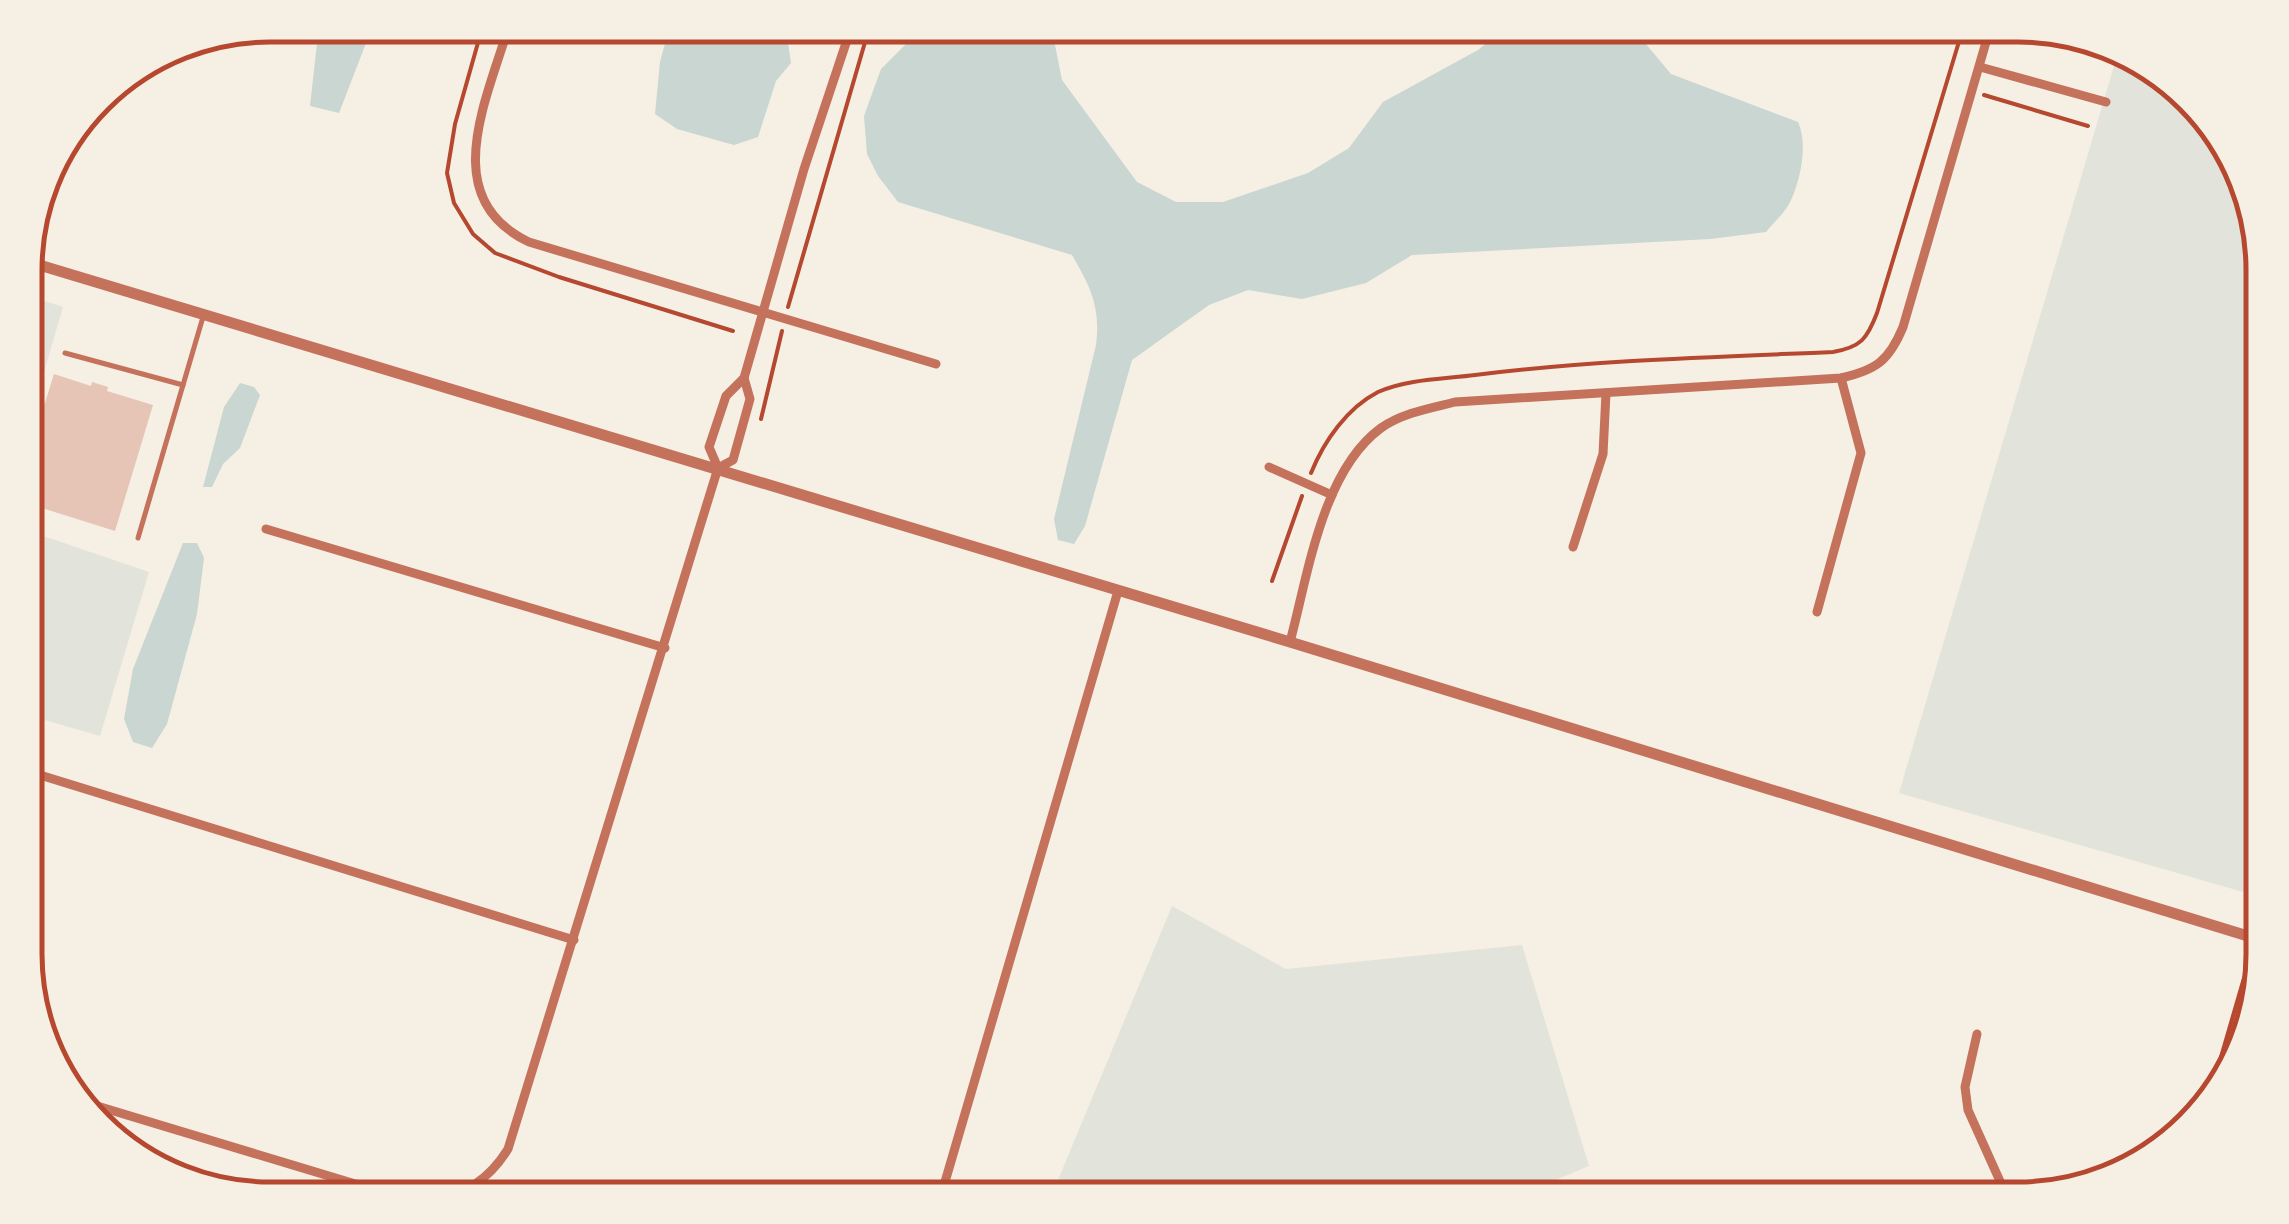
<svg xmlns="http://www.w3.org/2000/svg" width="2289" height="1224" font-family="Arial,sans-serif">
  <rect width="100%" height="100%" fill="#f6efe4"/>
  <!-- green -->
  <g fill="#e2e4dc">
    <path d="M 2119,49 L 2128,51 L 2222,134 L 2262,239 L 2264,898 L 1899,793 Z"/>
    <path d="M 26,295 L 63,307 L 26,434 Z"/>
    <path d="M 26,530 L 149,572 L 100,736 L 27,715 Z"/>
    <path d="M 1172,906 L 1286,969 L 1522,945 L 1589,1166 L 1510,1199 L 1050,1199 Z"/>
  </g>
  <!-- water -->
  <g fill="#c9d6d2">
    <path d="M 319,25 L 373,25 L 339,113 L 310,106 Z"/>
    <path d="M 670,25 L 793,25 L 788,43 L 791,63 L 776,81 L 758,137 L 734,145 L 677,129 L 655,114 L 660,62 Z"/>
    <path d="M 925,25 L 1051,25 L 1062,80 L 1137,182 L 1176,202 L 1223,202 L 1308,173 L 1349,148 L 1383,102 L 1478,50 L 1509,25 L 1630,25 L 1671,74 L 1798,122 C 1808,143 1801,178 1791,200 C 1786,212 1774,222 1766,232 L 1710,239 L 1412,255 L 1366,283 L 1302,299 L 1248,290 L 1209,305 L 1132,360 L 1085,526 L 1074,544 L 1058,540 L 1054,519 L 1096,345 C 1101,307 1090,286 1072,255 L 898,202 L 878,176 L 867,154 L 864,116 L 881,69 Z"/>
    <path d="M 240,383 L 254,387 L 260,395 L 240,448 L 223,464 L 212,487 L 203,487 L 224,407 Z"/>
    <path d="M 183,543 L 197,543 L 204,558 L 197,614 L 167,724 L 152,748 L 133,742 L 124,719 L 133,669 Z"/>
  </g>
  <!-- building -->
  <path fill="#e6c5b7" d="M 54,374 L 91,386 L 92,382 L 108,387 L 107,391 L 153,405 L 115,531 L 26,503 L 26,464 Z"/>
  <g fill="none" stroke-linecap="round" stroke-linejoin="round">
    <!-- path -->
    <g stroke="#b5482f" stroke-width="4">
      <path d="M 483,25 L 455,124 L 447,173 L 454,203 L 473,234 L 495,253 L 559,277 L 733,331"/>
      <path d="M 1984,95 L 2088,126"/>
      <path d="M 788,307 L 870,25"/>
      <path d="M 761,419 L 782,331"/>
      <path d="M 1311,473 C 1324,441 1347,408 1378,392 C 1407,379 1444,379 1475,375 C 1594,360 1714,357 1833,352 C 1861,347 1867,339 1877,313 L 1964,25"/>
      <path d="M 1272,581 L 1302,496"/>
      <path d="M 2210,1095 L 2244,978"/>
    </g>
    <!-- service -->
    <g stroke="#c5725c" stroke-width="5">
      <path d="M 65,353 L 183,385"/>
      <path d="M 138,538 L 203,317"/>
    </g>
    <!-- minor -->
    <g stroke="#c5725c" stroke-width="9">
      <path d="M 509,25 C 488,98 436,198 529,242 L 936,364"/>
      <path d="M 1233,32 L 1235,25"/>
      <path d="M 1980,67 L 2106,102"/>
      <path d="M 1269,467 L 1332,495"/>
      <path d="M 718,468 L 733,460 L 750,399 L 744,378"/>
      <path d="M 266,529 L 665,648"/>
      <path d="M 1573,547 L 1603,454 L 1606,393"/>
      <path d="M 1817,612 L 1861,453 L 1841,378"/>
      <path d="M 1290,642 C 1308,575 1322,471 1381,428 C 1402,413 1431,408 1455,402 L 1841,378 C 1876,370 1889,361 1903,327 L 1991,25"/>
      <path d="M 27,771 L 574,940"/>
      <path d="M 1977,1034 L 1965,1087 L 1968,1110 L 2008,1199"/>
      <path d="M 74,1099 L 382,1192 L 420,1199"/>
      <path d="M 431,1199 C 466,1196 490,1178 508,1149 L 718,468 L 709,447 L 726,396 L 744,378 L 804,169 L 852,25"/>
      <path d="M 940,1199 L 1118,591"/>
    </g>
    <!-- tertiary -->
    <path stroke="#c5725c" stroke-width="11" d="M 26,261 L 1290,642 L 2264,941"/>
  </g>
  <!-- crop -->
  <path d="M0 0H2289V1224H0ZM270 42H2018A228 228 0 0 1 2246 270V954A228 228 0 0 1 2018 1182H270A228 228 0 0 1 42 954V270A228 228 0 0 1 270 42Z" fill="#f6efe4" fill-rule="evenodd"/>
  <path fill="none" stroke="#b5482f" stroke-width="5" d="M270 42H2018A228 228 0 0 1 2246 270V954A228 228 0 0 1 2018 1182H270A228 228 0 0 1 42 954V270A228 228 0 0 1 270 42Z"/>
</svg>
